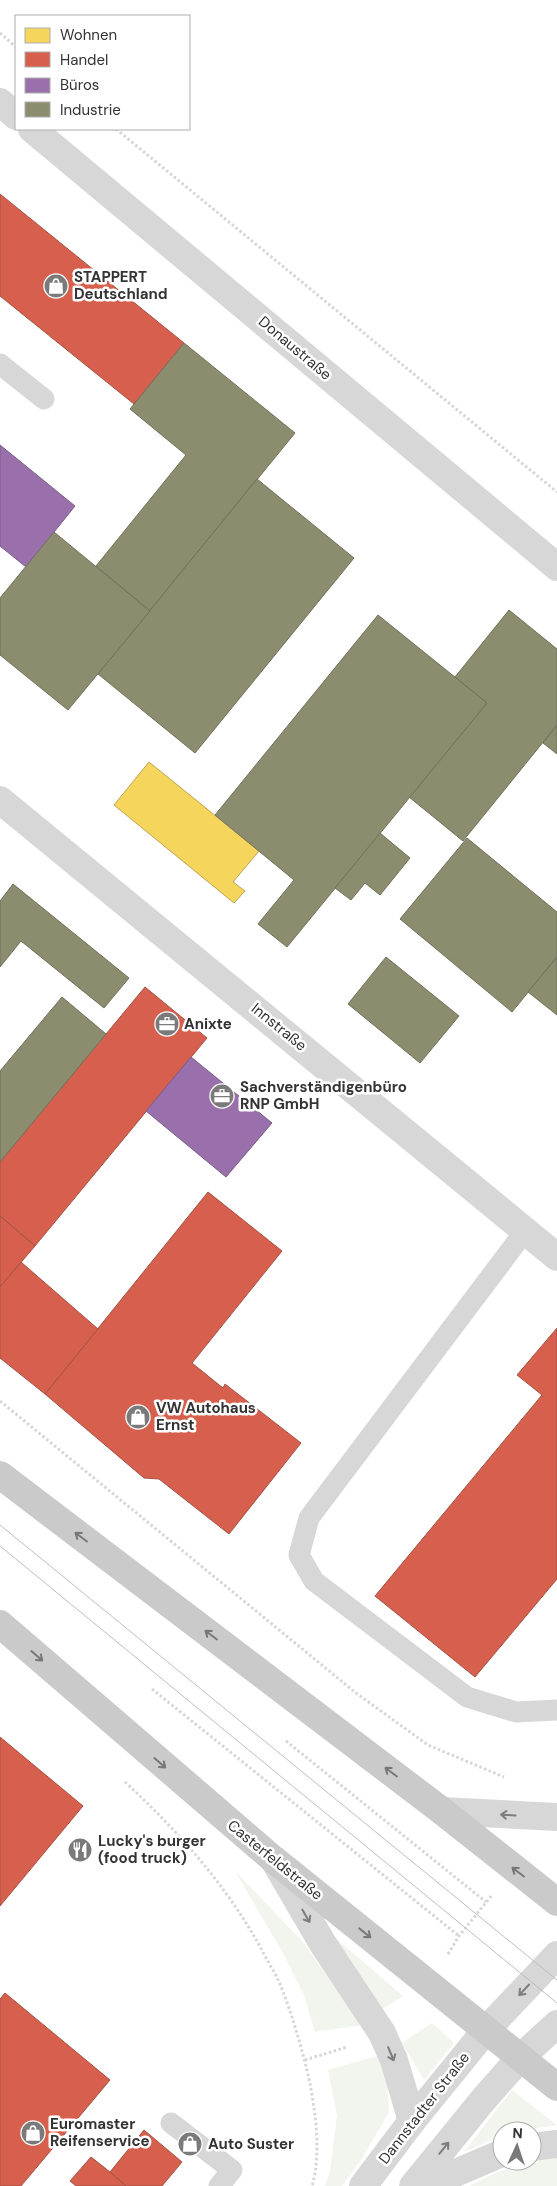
<svg xmlns="http://www.w3.org/2000/svg" width="557" height="2186" font-family="'DM Sans',sans-serif">
  <rect width="100%" height="100%" fill="#fff"/>
  <!-- green -->
  <g fill="#f1f5ed">
    <path d="M 235,1871 L 302,1941 L 362,2025 L 315,2032 L 304,1995 L 284,1955 Z"/>
    <path d="M 333,1936 L 403,1996 L 381,2010 Z"/>
    <path d="M 432,2023 L 454,2043 L 424,2080 L 402,2043 Z"/>
    <path d="M 380,2055 L 387,2078 L 389,2112 L 361,2160 L 342,2186 L 325,2186 L 330,2171 L 337,2116 L 328,2070 Z"/>
    <path d="M 512,2090 L 557,2125 L 519,2131 L 502,2131 L 502,2135 L 464,2152 Z"/>
    <path d="M 557,2156 L 557,2186 L 469,2186 C 502,2170 522,2160 557,2156 Z"/>
  </g>
  <!-- homes -->
  <path fill="#f6d55c" stroke="#bca450" d="M 149,762 L 259,851 L 233,882 L 245,891 L 234,903 L 114,805 Z"/>
  <!-- shops -->
  <g fill="#d6604d" stroke="#a55245">
    <path d="M 0,194 L 184,343 L 134,404 L 0,296 Z"/>
    <path d="M 145,987 L 207,1038 L 35,1246 L 0,1216 L 0,1162 Z"/>
    <path d="M 208,1192 L 282,1251 L 192,1363 L 223,1388 L 225,1384 L 301,1443 L 229,1534 L 159,1479 L 144,1478 L 45,1394 Z"/>
    <path d="M 0,1216 L 35,1246 L 0,1287 Z"/>
    <path d="M 21,1262 L 98,1329 L 45,1394 L 0,1358 L 0,1287 Z"/>
    <path d="M 557,1328 L 557,1579 L 475,1677 L 375,1596 L 542,1395 L 517,1375 Z"/>
    <path d="M 0,1737 L 83,1806 L 0,1906 Z"/>
    <path d="M 5,1993 L 110,2080 L 21,2186 L 0,2186 L 0,1999 Z"/>
    <path d="M 144,2130 L 182,2162 L 162,2186 L 126,2186 L 110,2172 Z"/>
    <path d="M 91,2157 L 110,2172 L 126,2186 L 76,2186 L 70,2181 Z"/>
  </g>
  <!-- offices -->
  <g fill="#9970ab" stroke="#7a5e87">
    <path d="M 0,445 L 75,506 L 26,567 L 0,546 Z"/>
    <path d="M 191,1057 L 272,1123 L 226,1177 L 146,1111 Z"/>
  </g>
  <!-- industry -->
  <g fill="#8c8c6e" stroke="#71715c">
    <path d="M 184,343 L 295,433 L 150,611 L 96,566 L 186,455 L 130,409 Z"/>
    <path d="M 257,479 L 354,558 L 195,753 L 98,674 Z"/>
    <path d="M 54,532 L 150,611 L 68,710 L 0,655 L 0,598 Z"/>
    <path d="M 509,610 L 557,649 L 557,725 L 463,841 L 409,797 L 487,703 L 455,677 Z"/>
    <path d="M 378,615 L 487,703 L 287,947 L 258,924 L 294,880 L 215,815 Z"/>
    <path d="M 557,725 L 557,754 L 543,743 Z"/>
    <path d="M 380,833 L 410,858 L 380,895 L 365,883 L 351,900 L 335,888 Z"/>
    <path d="M 467,838 L 557,912 L 557,957 L 512,1012 L 400,919 Z"/>
    <path d="M 13,884 L 129,978 L 104,1008 L 21,941 L 0,967 L 0,901 Z"/>
    <path d="M 386,957 L 459,1016 L 420,1063 L 348,1004 Z"/>
    <path d="M 557,957 L 557,1015 L 528,992 Z"/>
    <path d="M 62,997 L 106,1034 L 0,1162 L 0,1071 Z"/>
  </g>
  <g fill="none" stroke-linecap="round" stroke-linejoin="round">
    <!-- path -->
    <g stroke="#d6d6d6" stroke-width="3" stroke-dasharray="2.5 2.5" stroke-linecap="butt">
      <path d="M 0,33 L 16,47"/>
      <path d="M 116,129 L 557,492"/>
      <path d="M 0,1401 L 356,1693 L 428,1745 L 504,1777"/>
      <path d="M 152,1689 L 459,1936"/>
      <path d="M 286,1741 L 486,1902"/>
      <path d="M 125,1782 C 180,1833 230,1889 265,1956 C 271,1967 278,1978 282,1989 C 294,2020 303,2052 310,2084 C 316,2114 321,2156 312,2186"/>
      <path d="M 448,1954 L 459,1936 L 492,1895"/>
      <path d="M 305,2060 L 347,2047"/>
    </g>
    <!-- service -->
    <g stroke="#d7d7d7" stroke-width="21">
      <path d="M 0,364 L 44,399"/>
      <path d="M 525,1231 L 309,1518 L 299,1555 L 314,1581 L 467,1697 L 516,1712 L 557,1710"/>
      <path d="M 171,2123 L 232,2170 L 219,2186"/>
    </g>
    <!-- minor -->
    <g stroke="#d7d7d7" stroke-width="28">
      <path d="M 0,102 L 16,116"/>
      <path d="M 32,129 L 557,567"/>
      <path d="M 0,800 L 557,1257"/>
      <path d="M 274,1860 L 323,1944 L 382,2033 L 394,2060 L 412,2121"/>
      <path d="M 532,2147 L 557,2144"/>
      <path d="M 363,2186 L 412,2121 L 486,2030"/>
      <path d="M 413,2186 L 483,2100 L 520,2058"/>
      <path d="M 425,2186 L 502,2153"/>
    </g>
    <!-- tertiary -->
    <g stroke="#d7d7d7" stroke-width="28">
      <path d="M 442,1811 L 557,1817"/>
      <path d="M 486,2030 L 557,1955"/>
      <path d="M 520,2058 L 557,2024"/>
    </g>
    <!-- primary -->
    <g stroke="#cacaca" stroke-width="28">
      <path d="M 0,1475 L 442,1811 L 557,1902"/>
      <path d="M 0,1624 L 273,1859 L 557,2087"/>
    </g>
    <!-- tram -->
    <g stroke="#bebebe" stroke-width="1">
      <path d="M 0,1525 L 557,1980"/>
      <path d="M 0,1546 L 557,2003"/>
    </g>
  </g>
  <!-- one-way arrows -->
  <defs><path id="oneway-shaft" d="M-6 0H5M1.5-3L5.5 0L1.5 3" fill="none" stroke-width="1.6" stroke-linecap="round" stroke-linejoin="round" transform="scale(1.25)"/></defs>
  <g stroke="#777">
    <use href="#oneway-shaft" transform="translate(81 1537) rotate(-143)"/>
    <use href="#oneway-shaft" transform="translate(211 1635) rotate(-143)"/>
    <use href="#oneway-shaft" transform="translate(37 1656) rotate(41)"/>
    <use href="#oneway-shaft" transform="translate(160 1763) rotate(41)"/>
    <use href="#oneway-shaft" transform="translate(391 1772) rotate(-143)"/>
    <use href="#oneway-shaft" transform="translate(518 1872) rotate(-143)"/>
    <use href="#oneway-shaft" transform="translate(365 1933) rotate(39)"/>
  </g>
  <g stroke="#7d7d7d">
    <use href="#oneway-shaft" transform="translate(508 1815) rotate(-177)"/>
    <use href="#oneway-shaft" transform="translate(306 1916) rotate(60)"/>
    <use href="#oneway-shaft" transform="translate(524 1990) rotate(133)"/>
    <use href="#oneway-shaft" transform="translate(391 2054) rotate(67)"/>
    <use href="#oneway-shaft" transform="translate(444 2148) rotate(-51)"/>
  </g>
  <!-- icons -->
  <defs>
    <symbol id="shop-disc" viewBox="-11 -11 22 22"><circle r="9.5" fill="#7a7a7a" stroke="#fff"/><path d="M-5-2.5h2.3a2.7 3.5 0 0 1 5.4 0H5L5.5 6h-11ZM-1.5-2.5h3a1.5 2.3 0 0 0-3 0Z" fill="#fff"/></symbol>
    <symbol id="office-disc" viewBox="-11 -11 22 22"><circle r="9.5" fill="#7a7a7a" stroke="#fff"/><path d="M-6-3h4V-5.5h4V-3h4V5H-6ZM-1-4.5V-3h2v-1.5ZM-6 0V1H6V0Z" fill="#fff"/></symbol>
    <symbol id="restaurant-disc" viewBox="-11 -11 22 22"><circle r="9.5" fill="#7a7a7a" stroke="#fff"/><path d="M-5-6h1v4h1v-4h1v4h1v-4h1v5L-1.5 .5V6h-2V.5L-5-1ZM5-6V6H3V1.5H1.5Q1.5-4 5-6Z" fill="#fff"/></symbol>
  </defs>
  <g fill-rule="evenodd">
    <use href="#shop-disc" x="42" y="272" width="28" height="28"/>
    <use href="#office-disc" x="153" y="1010" width="28" height="28"/>
    <use href="#office-disc" x="208" y="1082" width="28" height="28"/>
    <use href="#shop-disc" x="124" y="1403" width="28" height="28"/>
    <use href="#restaurant-disc" x="66" y="1836" width="28" height="28"/>
    <use href="#shop-disc" x="19" y="2119" width="28" height="28"/>
    <use href="#shop-disc" x="176" y="2130" width="28" height="28"/>
  </g>
  <g text-anchor="middle" dominant-baseline="central" stroke-width="5" stroke-linejoin="round" paint-order="stroke">
    <!-- poi labels -->
    <g font-size="15" font-weight="bold" fill="#333" stroke="#fff" text-anchor="start">
      <text x="74" y="277">STAPPERT<tspan x="74" dy="17">Deutschland</tspan></text>
      <text x="184" y="1024">Anixte</text>
      <text x="240" y="1087">Sachverständigenbüro<tspan x="240" dy="17">RNP GmbH</tspan></text>
      <text x="156" y="1408">VW Autohaus<tspan x="156" dy="17">Ernst</tspan></text>
      <text x="98" y="1841">Lucky's burger<tspan x="98" dy="17">(food truck)</tspan></text>
      <text x="50" y="2124">Euromaster<tspan x="50" dy="17">Reifenservice</tspan></text>
      <text x="208" y="2144">Auto Suster</text>
    </g>
    <!-- street labels -->
    <g font-size="15" fill="#333" stroke="#fff">
      <text transform="translate(295 348) rotate(40)">Donaustraße</text>
      <text transform="translate(279 1027) rotate(39)">Innstraße</text>
      <text transform="translate(275 1860) rotate(39)">Casterfeldstraße</text>
      <text transform="translate(424 2108) rotate(-52)">Dannstadter Straße</text>
    </g>
  </g>
  <!-- legend -->
  <rect x="15" y="15" width="175" height="115" fill="#ffffff" stroke="#adadad"/>
  <rect x="25" y="28" width="25" height="15" fill="#f6d55c" stroke="#adadad"/>
  <text x="60" y="40" font-size="15" fill="#333333">Wohnen</text>
  <rect x="25" y="52" width="25" height="15" fill="#d6604d" stroke="#adadad"/>
  <text x="60" y="65" font-size="15" fill="#333333">Handel</text>
  <rect x="25" y="78" width="25" height="15" fill="#9970ab" stroke="#adadad"/>
  <text x="60" y="90" font-size="15" fill="#333333">Büros</text>
  <rect x="25" y="102" width="25" height="15" fill="#8c8c6e" stroke="#adadad"/>
  <text x="60" y="115" font-size="15" fill="#333333">Industrie</text>
  <!-- north arrow -->
  <g transform="translate(517 2146) rotate(3)"><circle r="24" fill="#ffffff" stroke="#adadad"/>
  <path d="M0-4L9 19L0 12L-9 19Z" fill="#7a7a7a"/>
  <text y="-8" font-size="14" font-weight="bold" text-anchor="middle" fill="#333333">N</text>
  </g>
</svg>
